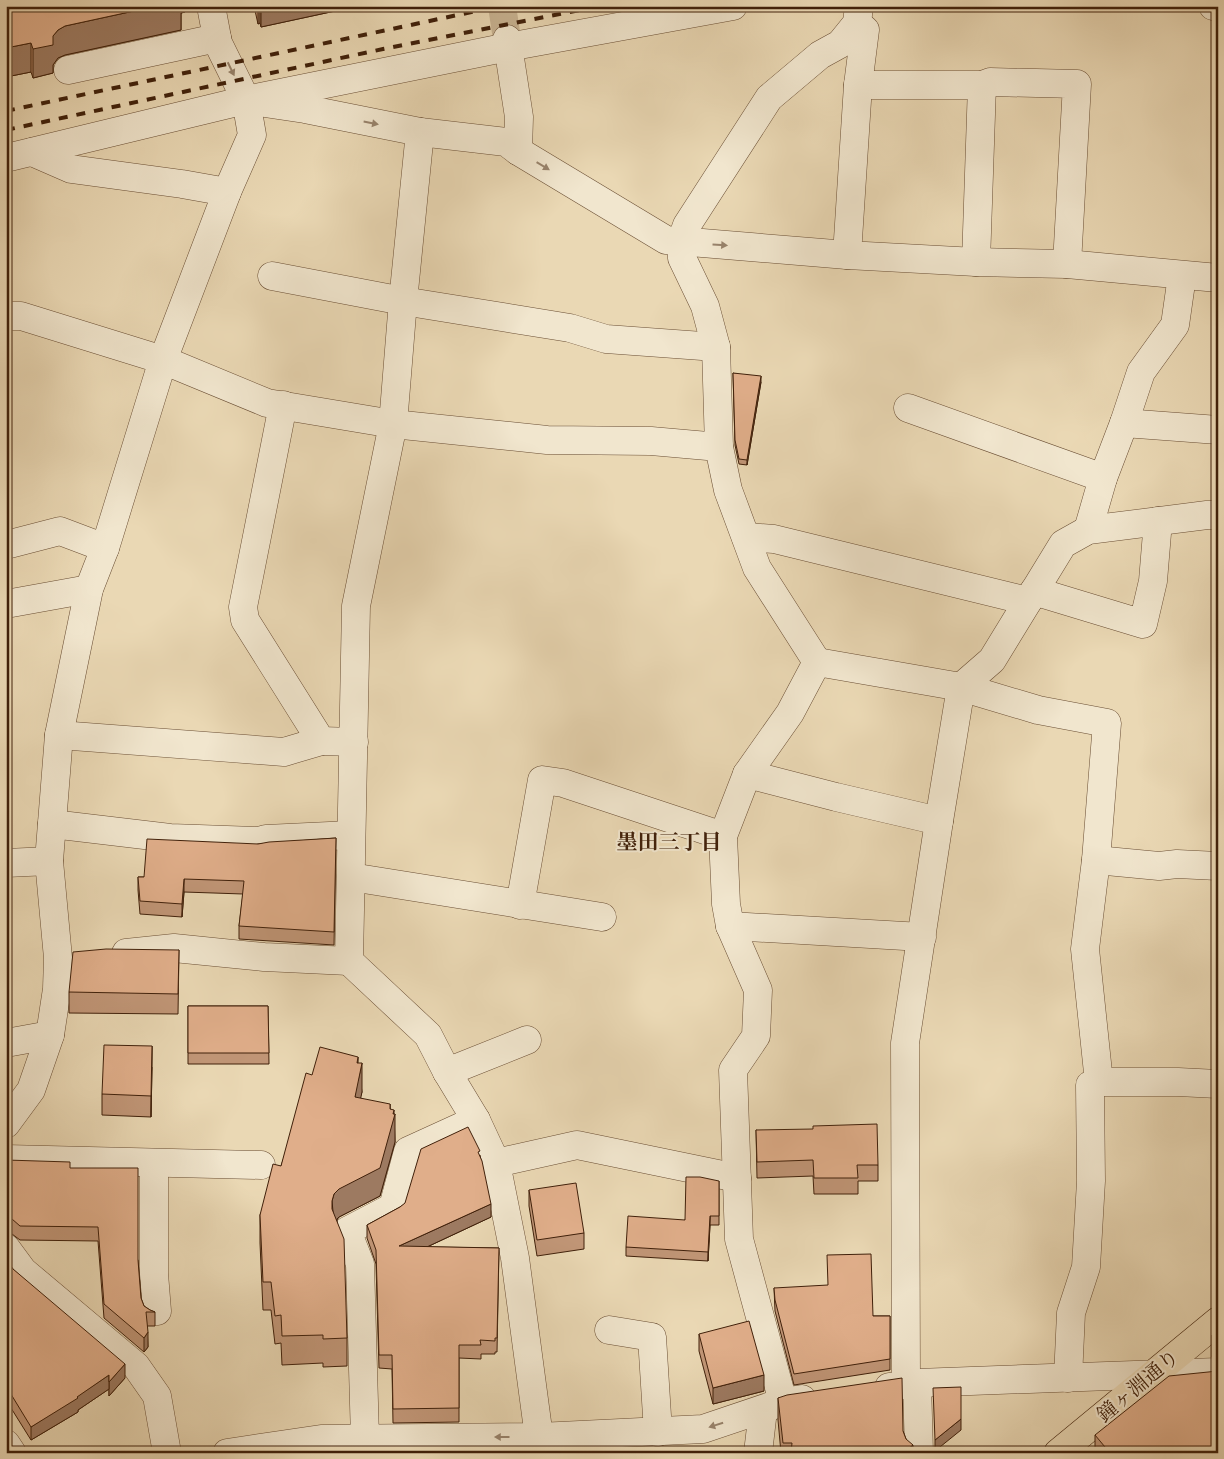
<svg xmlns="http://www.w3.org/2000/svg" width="1224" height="1459" font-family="Alegreya,'Noto Serif JP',serif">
  <rect width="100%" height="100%" fill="#ead8b4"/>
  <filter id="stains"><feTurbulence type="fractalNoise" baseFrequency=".004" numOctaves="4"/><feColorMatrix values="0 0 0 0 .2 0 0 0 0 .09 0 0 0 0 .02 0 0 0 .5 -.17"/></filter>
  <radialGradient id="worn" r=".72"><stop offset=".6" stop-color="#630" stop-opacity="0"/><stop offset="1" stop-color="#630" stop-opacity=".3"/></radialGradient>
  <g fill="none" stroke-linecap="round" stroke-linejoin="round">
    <!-- minor-tunnel -->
    <path stroke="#c8b392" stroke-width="28" stroke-dasharray="28 14" stroke-linecap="butt" d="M 502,6 L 507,39"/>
    <defs>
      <g id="minor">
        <path d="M 211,6 L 218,43 L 246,100 L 305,109 L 420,132 L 506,142 L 518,151 L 666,240 L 847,255 L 976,262 L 1067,264 L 1218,278"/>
        <path d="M 1213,6 L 1218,7"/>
        <path d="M 507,39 L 519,117 L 518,151"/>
        <path d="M 68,70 L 217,38"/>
        <path d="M 858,85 L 982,85 L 990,82 L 1077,84 L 1067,264"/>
        <path d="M 420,132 L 403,301 L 393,424 L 356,606 L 349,961 L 428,1035 L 447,1072 L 476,1120 L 496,1163 L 515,1258 L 539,1437"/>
        <path d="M 32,152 L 71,169 L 182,184 L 227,192"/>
        <path d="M 6,158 L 246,100 L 508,47 L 733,6"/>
        <path d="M 847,255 L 858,85 L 865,30 L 857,23"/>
        <path d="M 976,262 L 982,85"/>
        <path d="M 272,276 L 403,301 L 570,328 L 606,339 L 716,347"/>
        <path d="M 6,316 L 21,316 L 163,360 L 267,403 L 393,424 L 547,440 L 651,441 L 719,447"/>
        <path d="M 283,405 L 243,607 L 245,620 L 321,741 L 354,742"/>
        <path d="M 908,408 L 1103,478"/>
        <path d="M 1124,423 L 1218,430"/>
        <path d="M 1088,530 L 1103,478 L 1124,423 L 1141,372 L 1175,325 L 1182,276"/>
        <path d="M 746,537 L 774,539 L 1028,601"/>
        <path d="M 6,545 L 60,531 L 105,548"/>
        <path d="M 1034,591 L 1143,624 L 1153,581 L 1158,521"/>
        <path d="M 6,604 L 89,589"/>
        <path d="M 817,662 L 961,687 L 992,660 L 1063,544 L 1088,530 L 1207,515 L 1218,515"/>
        <path d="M 59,735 L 284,752 L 321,741"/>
        <path d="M 747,774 L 836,797 L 939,821"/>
        <path d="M 52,824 L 170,838 L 259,841 L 266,839 L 351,835"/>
        <path d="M 1096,860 L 1159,866 L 1177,864 L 1218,866"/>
        <path d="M 6,863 L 49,861"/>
        <path d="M 351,877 L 602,917"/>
        <path d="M 520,905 L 542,780 L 563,783 L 723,836"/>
        <path d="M 730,926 L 922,937"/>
        <path d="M 126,953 L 174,948 L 264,957 L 349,961"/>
        <path d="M 6,1043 L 50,1035"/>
        <path d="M 447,1072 L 527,1040"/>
        <path d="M 1099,1082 L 1178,1082 L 1218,1084"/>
        <path d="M 6,1124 L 31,1090 L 50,1035 L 57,989 L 58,958 L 49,861 L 59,735 L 89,589 L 105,548 L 163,360 L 227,192 L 252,135 L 246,100"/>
        <path d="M 6,1159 L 261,1165"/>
        <path d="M 154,1163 L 154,1274 L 157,1311"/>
        <path d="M 496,1163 L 577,1145 L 737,1178"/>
        <path d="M 6,1248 L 23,1271 L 136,1366 L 157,1396 L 167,1453"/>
        <path d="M 609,1330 L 652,1337 L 658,1432"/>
        <path d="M 917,1383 L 919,1453"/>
        <path d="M 906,1384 L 905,1043 L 939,821 L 961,687 L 1038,710 L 1107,723 L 1096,860 L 1085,949 L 1099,1082 L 1090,1085 L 1091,1181 L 1086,1267 L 1071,1313 L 1068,1378"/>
        <path d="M 889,1387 L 917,1383 L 1218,1372"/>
        <path d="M 783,1402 L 739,1239 L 733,1070 L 756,1036 L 758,990 L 730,926 L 726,904 L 723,836 L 747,774 L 790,713 L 817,662 L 757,568 L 728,490 L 719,447 L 716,347 L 705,306 L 682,258 L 681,242 L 687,225 L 769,98 L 820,55 L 840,44 L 857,23 L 859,6"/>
        <path d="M 365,1438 L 360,1264 L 347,1231 L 393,1207 L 408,1151 L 476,1120"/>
        <path d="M 6,1444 L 12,1453"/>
        <path d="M 227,1453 L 321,1439 L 539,1437 L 703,1429 L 783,1402 L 802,1399"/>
        <path d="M 758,1453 L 763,1410"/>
      </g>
      <path id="major" d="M 1058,1453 L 1218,1321"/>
    </defs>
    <!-- minor casing -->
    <use href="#minor" stroke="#6a4e34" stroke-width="29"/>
    <!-- major casing -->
    <use href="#major" stroke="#40200a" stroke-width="29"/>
    <!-- minor -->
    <use href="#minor" stroke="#f1e6ce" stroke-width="28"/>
    <!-- major -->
    <use href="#major" stroke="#ead8b4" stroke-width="28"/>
    <!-- rail -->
    <g stroke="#40200a" stroke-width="4" stroke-dasharray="9 9" stroke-linecap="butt">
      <path d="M 6,111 L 500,6"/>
      <path d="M 6,130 L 383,49 L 600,6"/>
    </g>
  </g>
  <!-- wall -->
  <g fill="#c19677" stroke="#40200a">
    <path d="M 6,6 L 185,6 L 185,12 L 181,13 L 181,30 L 65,55 L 58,58 L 53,65 L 53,73 L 33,78 L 31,72 L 6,77 Z"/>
    <path d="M 254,6 L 349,6 L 349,8 L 261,27 L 260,23 L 258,24 Z"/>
    <path d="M 733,373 L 761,382 L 747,465 L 739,464 L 735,445 Z"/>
    <path d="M 336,838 L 334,945 L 239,939 L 239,926 L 243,894 L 184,892 L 182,917 L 140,914 L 138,890 L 138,877 L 144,877 L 258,844 Z"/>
    <path d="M 179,950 L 178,1014 L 69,1013 L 69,992 Z"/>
    <path d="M 188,1006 L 268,1006 L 269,1064 L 188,1064 Z"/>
    <path d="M 358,1063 L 362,1092 L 360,1098 L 390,1109 L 394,1114 L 395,1142 L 380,1196 L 339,1217 L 337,1220 L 347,1338 L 347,1366 L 323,1367 L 323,1363 L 282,1365 L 281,1343 L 275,1344 L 271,1310 L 263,1310 L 260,1243 L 260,1215 L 281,1166 L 312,1075 Z"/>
    <path d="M 152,1067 L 151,1117 L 102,1115 L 102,1094 Z"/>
    <path d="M 756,1130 L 878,1165 L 878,1181 L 858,1181 L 858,1194 L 814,1194 L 813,1176 L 757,1178 Z"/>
    <path d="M 480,1155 L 491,1217 L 427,1247 L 499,1248 L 497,1352 L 495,1352 L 495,1354 L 481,1354 L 481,1359 L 459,1358 L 459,1422 L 393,1423 L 392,1369 L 379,1368 L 376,1264 L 367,1238 L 367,1225 L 400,1207 Z"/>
    <path d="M 6,1160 L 70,1168 L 138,1260 L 141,1298 L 144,1306 L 150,1310 L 155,1312 L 155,1326 L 147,1326 L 148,1347 L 144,1352 L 104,1318 L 98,1241 L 20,1240 L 12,1234 L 6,1233 Z"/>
    <path d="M 719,1181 L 719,1225 L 710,1225 L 708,1261 L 626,1256 L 626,1247 L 685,1220 Z"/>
    <path d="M 529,1190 L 584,1233 L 584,1249 L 537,1256 L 529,1206 Z"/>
    <path d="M 6,1260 L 13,1269 L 125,1378 L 109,1396 L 109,1389 L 78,1410 L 78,1412 L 31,1440 L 6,1400 Z"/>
    <path d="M 774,1288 L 873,1316 L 890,1316 L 890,1370 L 794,1385 L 775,1311 Z"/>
    <path d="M 1218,1330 L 1218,1357 L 1212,1357 L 1212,1335 Z"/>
    <path d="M 699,1334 L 764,1391 L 713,1404 L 699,1351 Z"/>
    <path d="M 778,1398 L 903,1431 L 906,1439 L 913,1453 L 781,1453 L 778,1420 Z"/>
    <path d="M 1095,1435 L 1218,1453 L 1097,1453 L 1095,1450 Z"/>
  </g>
  <!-- shaded-wall -->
  <g fill="#9d7a61" stroke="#40200a">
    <path d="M 157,6 L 185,6 L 185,12 L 181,13 L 181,30 L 65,55 L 58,58 L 53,65 L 53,73 L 33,78 L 33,49 L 53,36 L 58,30 L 65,26 Z"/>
    <path d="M 282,6 L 349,6 L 349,8 L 261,27 L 261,11 Z"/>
    <path d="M 260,7 L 260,23 L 258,24 L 258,8 Z"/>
    <path d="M 31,43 L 31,72 L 6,77 L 6,48 Z"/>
    <path d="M 761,376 L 761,382 L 747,465 L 747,460 Z"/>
    <path d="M 184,879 L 184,892 L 182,917 L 182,904 Z"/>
    <path d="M 152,1046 L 152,1067 L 151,1117 L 151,1096 Z"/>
    <path d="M 358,1057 L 358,1081 L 362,1063 L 362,1092 L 355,1125 L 355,1097 Z"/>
    <path d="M 390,1104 L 390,1131 L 394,1110 L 394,1117 L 395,1114 L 395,1142 L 380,1196 L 339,1217 L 334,1222 L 332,1201 L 334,1194 L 390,1109 Z"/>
    <path d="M 491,1204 L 491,1217 L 399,1260 L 399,1246 Z"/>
    <path d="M 710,1216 L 710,1225 L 708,1261 L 708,1252 Z"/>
    <path d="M 148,1332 L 148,1347 L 144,1352 L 144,1338 Z"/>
    <path d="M 125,1364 L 125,1378 L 109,1396 L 109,1382 Z"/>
    <path d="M 109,1375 L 109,1389 L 78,1410 L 78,1412 L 31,1440 L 31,1427 Z"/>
    <path d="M 764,1375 L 764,1391 L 713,1404 L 713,1388 Z"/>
    <path d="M 961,1419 L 961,1430 L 935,1451 L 935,1440 Z"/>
    <path d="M 913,1445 L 913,1453 L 903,1453 Z"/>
  </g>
  <!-- building -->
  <g fill="#e0ae8a" stroke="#40200a">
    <path d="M 6,6 L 157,6 L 65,26 L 58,30 L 53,36 L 53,45 L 33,49 L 31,43 L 6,48 Z"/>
    <path d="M 257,6 L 282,6 L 261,11 L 260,7 L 258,8 Z"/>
    <path d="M 733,373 L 761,376 L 747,460 L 739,459 L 735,440 Z"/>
    <path d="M 336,838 L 334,932 L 239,926 L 244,881 L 184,879 L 182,904 L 140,901 L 138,877 L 144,877 L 147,839 L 258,844 L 269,842 Z"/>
    <path d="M 106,949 L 179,950 L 178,994 L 69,992 L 73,952 Z"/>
    <path d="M 188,1006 L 268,1006 L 269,1053 L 188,1053 Z"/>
    <path d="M 104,1045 L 152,1046 L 151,1096 L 102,1094 Z"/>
    <path d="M 320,1047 L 358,1057 L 357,1063 L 362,1063 L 355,1097 L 390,1104 L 390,1109 L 394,1110 L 393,1114 L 395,1114 L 380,1168 L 339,1189 L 334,1194 L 332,1201 L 332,1209 L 344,1239 L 347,1338 L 323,1339 L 323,1335 L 282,1336 L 281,1315 L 275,1316 L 271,1282 L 263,1282 L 260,1215 L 273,1164 L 281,1166 L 306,1073 L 312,1075 Z"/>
    <path d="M 877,1124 L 878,1165 L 857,1165 L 858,1178 L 814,1178 L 813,1160 L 757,1162 L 756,1130 L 813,1129 L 813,1126 Z"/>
    <path d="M 468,1127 L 480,1151 L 478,1152 L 482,1161 L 491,1204 L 399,1246 L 499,1248 L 497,1338 L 495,1338 L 495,1341 L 480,1340 L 481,1345 L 459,1345 L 459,1408 L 393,1409 L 392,1355 L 379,1355 L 376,1250 L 367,1225 L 400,1207 L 405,1203 L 421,1149 Z"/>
    <path d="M 6,1160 L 70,1162 L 70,1168 L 138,1168 L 138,1260 L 141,1298 L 144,1306 L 150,1310 L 155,1312 L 146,1312 L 148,1332 L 144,1338 L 104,1304 L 98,1227 L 20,1226 L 12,1219 L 6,1218 Z"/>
    <path d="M 686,1177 L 700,1177 L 719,1181 L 719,1216 L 710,1216 L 708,1252 L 626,1247 L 628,1216 L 685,1220 Z"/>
    <path d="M 576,1183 L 584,1233 L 537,1240 L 529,1190 Z"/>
    <path d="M 871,1254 L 873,1316 L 890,1316 L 890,1359 L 794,1374 L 775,1300 L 774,1288 L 828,1285 L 827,1255 Z"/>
    <path d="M 6,1260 L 13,1269 L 125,1364 L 109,1382 L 109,1375 L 77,1397 L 78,1398 L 31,1427 L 6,1386 Z"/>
    <path d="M 749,1321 L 764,1375 L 713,1388 L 699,1334 Z"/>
    <path d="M 1218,1330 L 1218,1335 L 1212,1335 Z"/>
    <path d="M 1218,1371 L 1218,1453 L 1110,1453 L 1095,1435 L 1169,1376 Z"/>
    <path d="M 902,1378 L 903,1431 L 906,1439 L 913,1445 L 903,1453 L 791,1453 L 792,1443 L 783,1443 L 778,1398 L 787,1395 Z"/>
    <path d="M 961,1387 L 961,1419 L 935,1440 L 933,1388 Z"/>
  </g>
  <!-- one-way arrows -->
  <defs><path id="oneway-solid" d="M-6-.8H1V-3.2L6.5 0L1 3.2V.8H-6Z" transform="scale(1.25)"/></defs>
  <g fill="#98836c">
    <use href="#oneway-solid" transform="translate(231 69) rotate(64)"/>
    <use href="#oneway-solid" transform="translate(371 123) rotate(11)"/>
    <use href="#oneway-solid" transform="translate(543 166) rotate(31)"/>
    <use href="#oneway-solid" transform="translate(720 245) rotate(4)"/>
    <use href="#oneway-solid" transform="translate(716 1425) rotate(162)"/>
    <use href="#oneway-solid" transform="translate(502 1437) rotate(180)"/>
  </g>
  <g text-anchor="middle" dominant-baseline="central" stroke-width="4" stroke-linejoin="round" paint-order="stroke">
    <!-- street labels -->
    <g font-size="20" fill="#40200a" stroke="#f1e6ce">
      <text transform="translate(1138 1386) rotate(-40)">鐘ヶ淵通り</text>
    </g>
    <!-- neighbourhood labels -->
    <g font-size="21" font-weight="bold" fill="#40200a" stroke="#f1e6ce">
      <text x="669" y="842">墨田三丁目</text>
    </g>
  </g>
  <!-- margin -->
  <rect width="1224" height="1459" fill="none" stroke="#ead8b4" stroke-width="25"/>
  <rect x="8" y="8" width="1209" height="1444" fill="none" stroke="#40200a" stroke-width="2.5"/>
  <rect x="12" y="12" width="1199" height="1434" fill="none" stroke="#40200a"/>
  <rect width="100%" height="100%" filter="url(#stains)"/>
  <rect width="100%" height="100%" fill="url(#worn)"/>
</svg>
